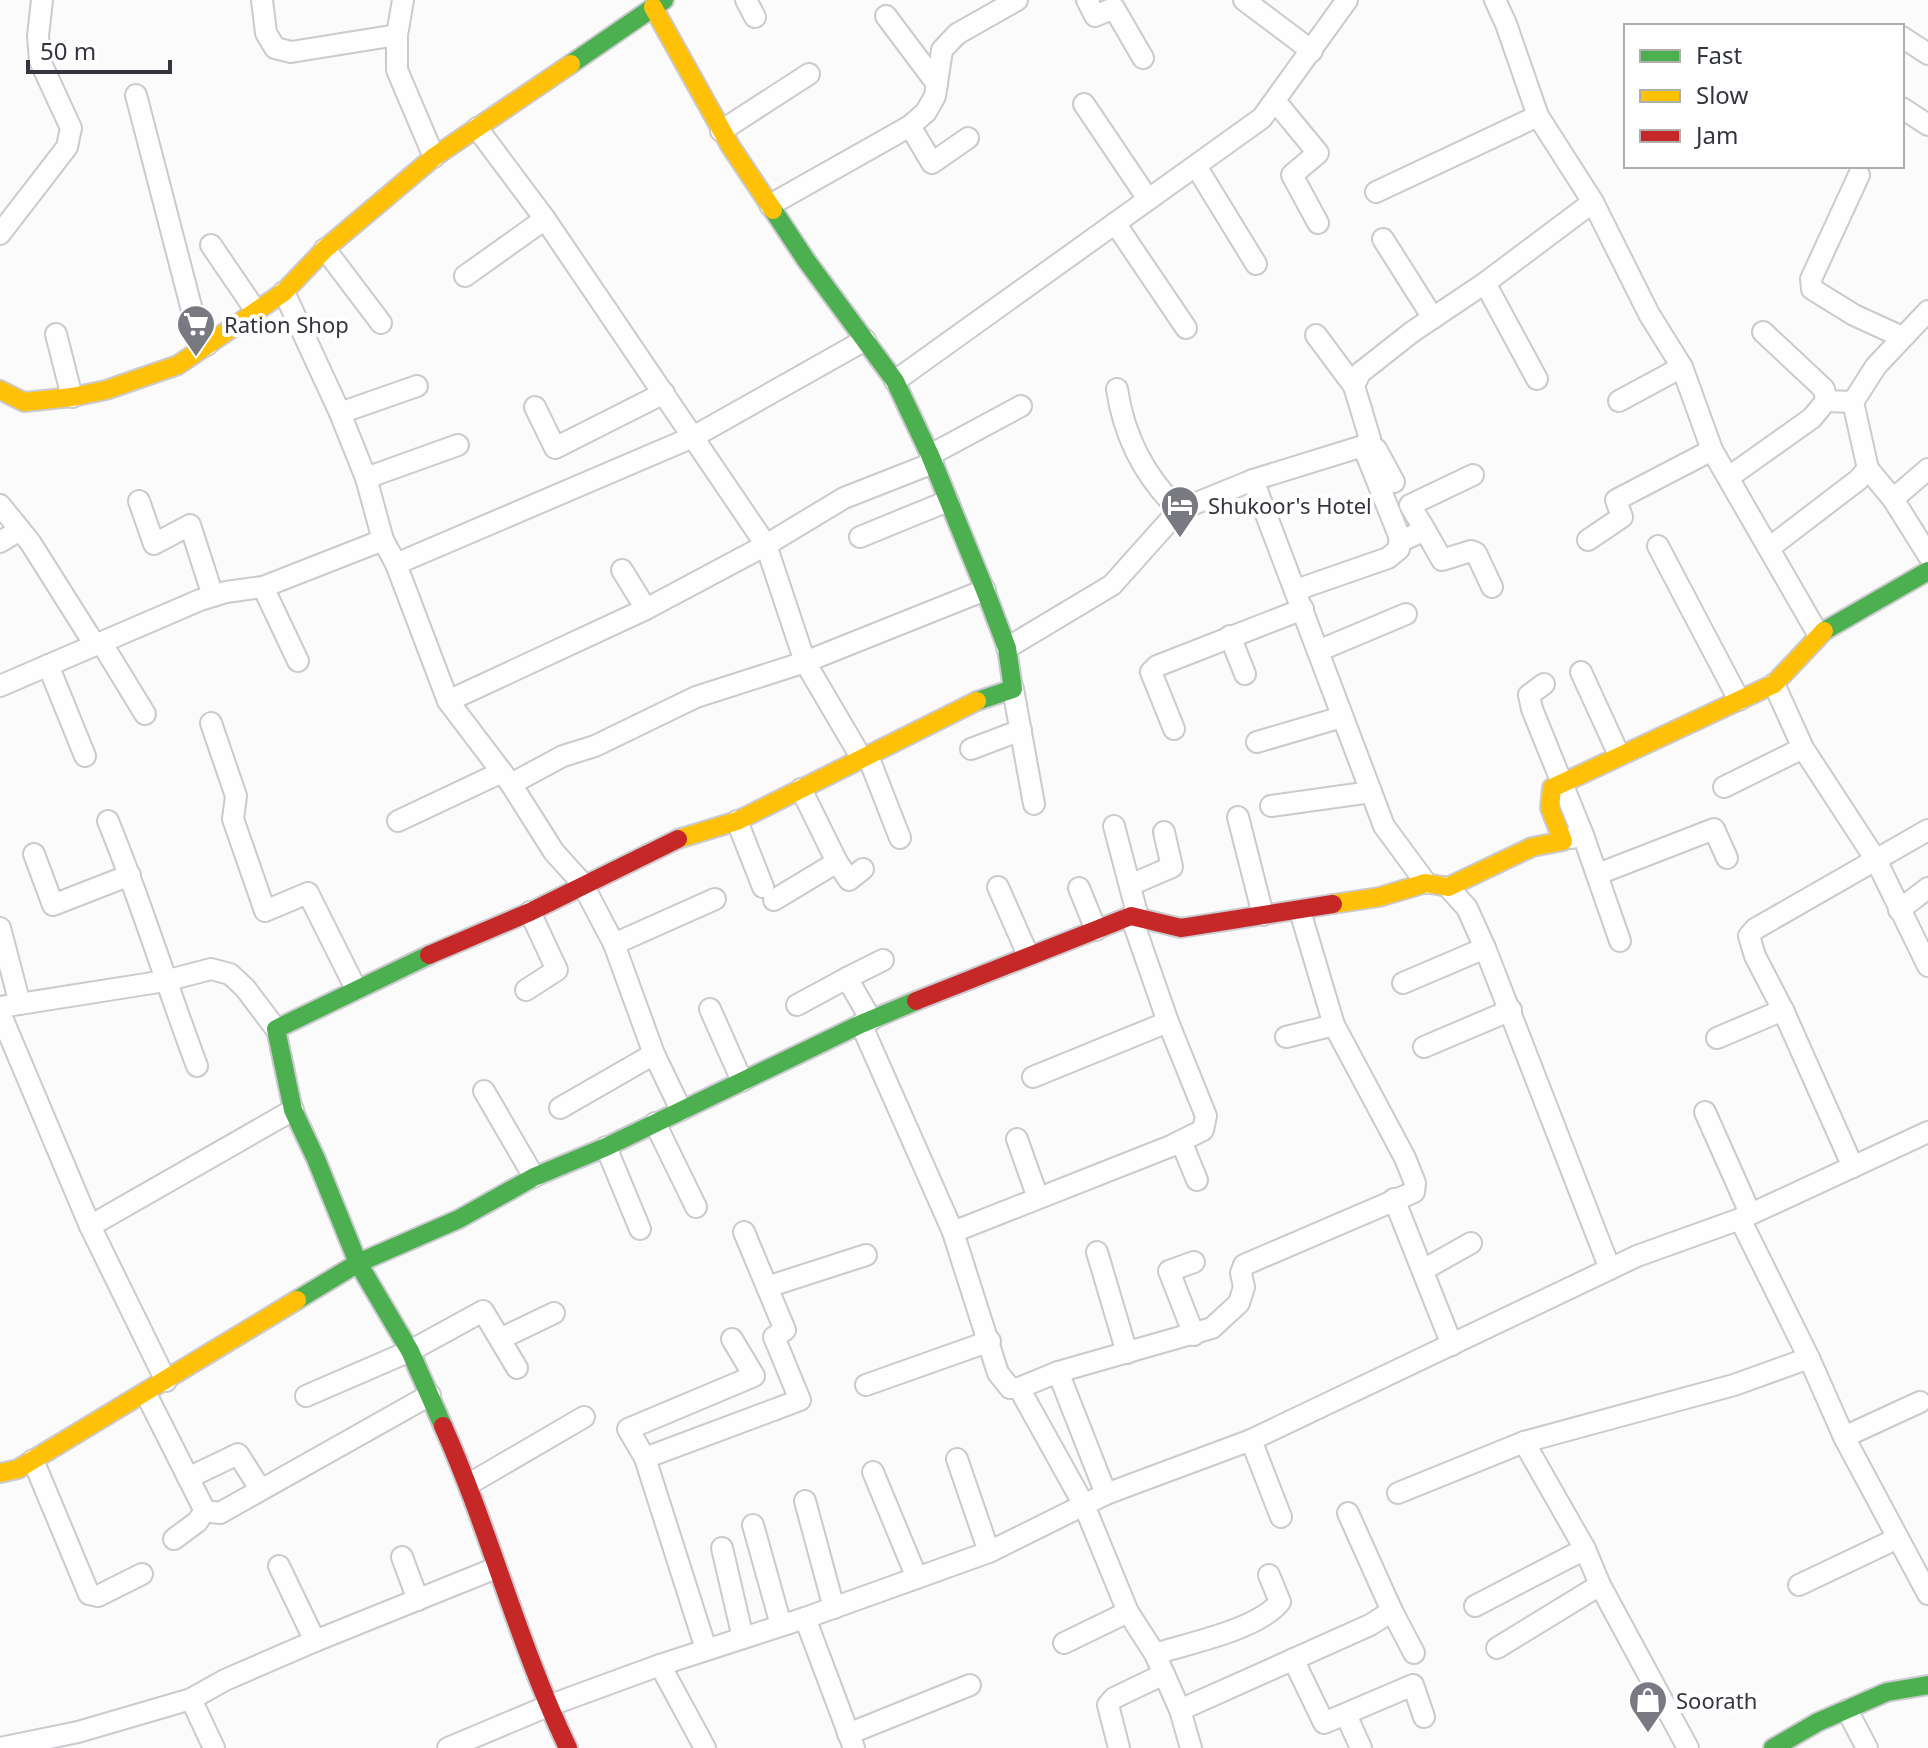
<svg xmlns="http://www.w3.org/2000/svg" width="1928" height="1748" font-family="'Noto Sans',sans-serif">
  <rect width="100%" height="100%" fill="#fbfbfb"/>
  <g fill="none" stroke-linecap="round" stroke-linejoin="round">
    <defs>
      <g id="street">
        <path d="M 262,0 L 266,33 L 275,48 L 291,52 L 397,35"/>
        <path d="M 403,0 L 397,35 L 397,70 L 434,157"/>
        <path d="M 746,0 L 755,17"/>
        <path d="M 1087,0 L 1095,16 L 1114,8 L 1143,58"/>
        <path d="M 1244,0 L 1312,51"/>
        <path d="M 1495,0 L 1506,24 L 1538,116 L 1593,202 L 1649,314 L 1682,367 L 1712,450 L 1818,634"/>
        <path d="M 886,16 L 937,84"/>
        <path d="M 1902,37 L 1928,54"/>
        <path d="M 136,95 L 194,318 L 207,345"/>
        <path d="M 1276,102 L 1318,153 L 1292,175 L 1318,223"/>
        <path d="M 1084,104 L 1148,199"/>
        <path d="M 1902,108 L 1928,125"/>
        <path d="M 910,126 L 932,163 L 968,138"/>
        <path d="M 477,128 L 545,219 L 766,545 L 805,662 L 862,759"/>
        <path d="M 721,131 L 809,74"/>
        <path d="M 1196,166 L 1256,264"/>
        <path d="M 1859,175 L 1811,279 L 1812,289 L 1854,315 L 1902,337"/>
        <path d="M 1376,192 L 1538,116"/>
        <path d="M 770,205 L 910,126 L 926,112 L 935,96 L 942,50 L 957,34 L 1017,0"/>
        <path d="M 1115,223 L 1186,328"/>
        <path d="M 0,234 L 67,147 L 71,128 L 40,61 L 38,36 L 42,0"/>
        <path d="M 1383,239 L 1433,318"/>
        <path d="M 211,245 L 256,311"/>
        <path d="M 325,249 L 381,323"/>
        <path d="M 465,276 L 545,219"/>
        <path d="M 1485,283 L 1537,379"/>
        <path d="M 284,292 L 340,413 L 366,478 L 383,540 L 396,564 L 448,701 L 511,784 L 554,852 L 582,883 L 614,944 L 654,1054 L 681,1110"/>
        <path d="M 1763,332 L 1824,389 L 1826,401"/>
        <path d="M 56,334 L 72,397"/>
        <path d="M 1316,335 L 1354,386"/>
        <path d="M 895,381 L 1262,118 L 1347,0"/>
        <path d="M 1117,389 C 1124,437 1144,476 1179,510"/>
        <path d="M 1619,401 L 1682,367"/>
        <path d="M 1853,402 L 1876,366 L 1928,311"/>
        <path d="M 535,407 L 555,448 L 664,393"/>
        <path d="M 340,413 L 417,386"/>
        <path d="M 1376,449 L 1394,482"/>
        <path d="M 930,455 L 1021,406"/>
        <path d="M 1729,477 L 1812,418 L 1826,401 L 1853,402 L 1868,469 L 1893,499 L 1928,469"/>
        <path d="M 366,478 L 458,445"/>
        <path d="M 1253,480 L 1384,826 L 1426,883"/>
        <path d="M 1893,499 L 1928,555"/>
        <path d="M 139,501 L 154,544 L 190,525 L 213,596"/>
        <path d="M 0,505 L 30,542 L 95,645"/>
        <path d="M 1425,530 L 1410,505 L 1473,475"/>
        <path d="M 860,537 L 948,501"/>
        <path d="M 1588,540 L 1622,517 L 1616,500 L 1712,450"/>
        <path d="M 0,542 L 20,530"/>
        <path d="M 1399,542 L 1425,530 L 1442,560 L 1471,551 L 1476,553 L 1492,587"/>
        <path d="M 1658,546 L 1739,700"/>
        <path d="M 1769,548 L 1858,480 L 1868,469"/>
        <path d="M 396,564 L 693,437 L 865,340"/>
        <path d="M 622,570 L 646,609"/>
        <path d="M 263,587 L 298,661"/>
        <path d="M 1296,590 L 1388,558 L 1399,549 L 1400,538 L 1363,446"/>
        <path d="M 1230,636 L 1245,674"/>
        <path d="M 101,642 L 145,714"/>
        <path d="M 1007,648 L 1112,585 L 1179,510 L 1253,480 L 1363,446 L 1370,439 L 1354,386 L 1360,373 L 1412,332 L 1485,283 L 1593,202"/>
        <path d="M 1318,651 L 1406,614"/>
        <path d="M 48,665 L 85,756"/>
        <path d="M 1581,672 L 1619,755"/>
        <path d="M 1544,684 L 1529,695 L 1532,709 L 1583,835"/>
        <path d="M 1774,684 L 1803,748 L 1876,860 L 1928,966"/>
        <path d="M 0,686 L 200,600 L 226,592 L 263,587 L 383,540"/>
        <path d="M 1013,689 L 1034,804"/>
        <path d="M 448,701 L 646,609 L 766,545 L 844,498 L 933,463"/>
        <path d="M 211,723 L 236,796 L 233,819 L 265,911 L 308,893 L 356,989"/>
        <path d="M 1174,729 L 1151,672 L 1157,666 L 1303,609"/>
        <path d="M 1257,742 L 1342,717"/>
        <path d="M 971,749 L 1021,730"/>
        <path d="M 868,756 L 900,838"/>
        <path d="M 511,784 L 563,756 L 595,746 L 696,697 L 805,662 L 985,590"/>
        <path d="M 1724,787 L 1803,748"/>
        <path d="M 1271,806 L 1371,792"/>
        <path d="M 1238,817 L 1263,915"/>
        <path d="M 108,821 C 141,901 166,984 197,1066"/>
        <path d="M 398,821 L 502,772"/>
        <path d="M 737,821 L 763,887"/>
        <path d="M 1114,826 L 1138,917"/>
        <path d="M 1571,838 L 1583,835 L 1620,941"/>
        <path d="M 34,854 L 53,905 L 130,875"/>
        <path d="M 837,862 L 849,880 L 863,869"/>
        <path d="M 1598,874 L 1714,829 L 1727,858"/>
        <path d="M 1130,885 L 1172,867 L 1164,832"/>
        <path d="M 998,887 L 1028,955"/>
        <path d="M 1448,887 L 1467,908 L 1485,948 L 1610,1269"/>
        <path d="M 1079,888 L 1096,930"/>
        <path d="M 774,900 L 837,862 L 801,789"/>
        <path d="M 1899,910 L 1928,888"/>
        <path d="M 0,928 L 20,1004"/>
        <path d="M 614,944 L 715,899"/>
        <path d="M 847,978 L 883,960"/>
        <path d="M 1403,983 L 1485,948"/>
        <path d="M 526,990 L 557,970 L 530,912"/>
        <path d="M 797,1005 L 847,978 L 871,1020"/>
        <path d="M 0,1007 L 165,981 L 211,969 L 230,974 L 245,988 L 276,1029"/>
        <path d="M 710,1009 L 742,1081"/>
        <path d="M 0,1013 L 90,1226 L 166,1381"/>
        <path d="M 861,1024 L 953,1232 L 998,1373 L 1010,1388 L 1019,1388 L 1058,1372 L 1212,1328 L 1239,1303 L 1244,1287 L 1241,1273 L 1244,1265 L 1414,1192 L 1415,1183 L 1405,1158 L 1334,1025 L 1300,911"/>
        <path d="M 1286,1037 L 1334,1025"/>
        <path d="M 1717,1038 L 1783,1010"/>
        <path d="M 1424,1047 L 1511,1010"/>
        <path d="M 1033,1077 L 1168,1022"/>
        <path d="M 484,1091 L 534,1177"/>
        <path d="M 560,1108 L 654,1054"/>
        <path d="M 1705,1112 L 1750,1213"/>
        <path d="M 655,1123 L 696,1207"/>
        <path d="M 1017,1139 L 1038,1198"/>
        <path d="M 1181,1141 L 1197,1180"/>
        <path d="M 606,1147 L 640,1229"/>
        <path d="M 1853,1167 L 1783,1010 L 1755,956 L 1749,936 L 1755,929 L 1928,830"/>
        <path d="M 1394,1199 L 1452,1345"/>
        <path d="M 1740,1219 L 1809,1358 L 1844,1437 L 1928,1594"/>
        <path d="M 90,1226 L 293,1110"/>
        <path d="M 953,1232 L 1171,1146 L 1203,1130 L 1206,1116 L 1168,1022 L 1131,916"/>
        <path d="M 1097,1252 L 1127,1353"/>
        <path d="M 1423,1270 L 1471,1243"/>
        <path d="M 767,1287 L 866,1255"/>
        <path d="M 1194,1335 L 1169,1271 L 1194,1262"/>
        <path d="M 500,1339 L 554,1313"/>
        <path d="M 1058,1372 L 1106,1494"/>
        <path d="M 866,1385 L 990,1341"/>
        <path d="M 1019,1388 L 1084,1505 L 1128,1612 L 1155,1654 L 1180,1710 L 1191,1748"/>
        <path d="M 146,1394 L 205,1511 L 220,1513 L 430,1395"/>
        <path d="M 306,1396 L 410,1351 L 483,1311 L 517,1368"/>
        <path d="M 1844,1437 L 1920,1402"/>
        <path d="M 1251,1440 L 1281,1517"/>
        <path d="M 645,1458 L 800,1400 L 774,1337 L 785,1330 L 744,1232"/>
        <path d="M 957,1459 L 989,1552"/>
        <path d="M 33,1460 L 89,1594 L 98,1596 L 142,1574"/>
        <path d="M 873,1472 L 917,1578"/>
        <path d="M 188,1478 L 238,1454 L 257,1484"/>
        <path d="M 469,1484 L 584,1417"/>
        <path d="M 1398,1493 L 1524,1442"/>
        <path d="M 805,1501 L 834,1608"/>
        <path d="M 753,1525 L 781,1625"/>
        <path d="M 174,1539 L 197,1522 L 205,1511"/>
        <path d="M 722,1548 L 743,1638"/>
        <path d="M 402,1557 L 418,1600"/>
        <path d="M 279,1566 L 315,1641"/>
        <path d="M 1799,1585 L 1898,1538"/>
        <path d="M 1475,1606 L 1585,1549"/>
        <path d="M 1392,1611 L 1414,1653"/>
        <path d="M 805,1618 L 854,1748"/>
        <path d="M 1064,1643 L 1128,1612"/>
        <path d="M 1497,1648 L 1600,1585"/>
        <path d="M 706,1649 L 645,1458 L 628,1429 L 754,1376 L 732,1339"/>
        <path d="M 1155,1654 C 1189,1643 1257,1630 1280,1602 L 1269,1575"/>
        <path d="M 1293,1659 L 1324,1723 L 1413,1685 L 1424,1717"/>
        <path d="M 660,1665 L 705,1748"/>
        <path d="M 191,1699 L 214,1748"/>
        <path d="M 1180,1710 L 1370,1625 L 1392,1611 L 1348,1513"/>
        <path d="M 1847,1710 L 1867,1748"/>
        <path d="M 1346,1715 L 1361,1748"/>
        <path d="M 848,1734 L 970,1685"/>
        <path d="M 0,1748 L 78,1732 L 191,1699 L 225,1680 L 315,1641 L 496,1568"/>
        <path d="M 448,1748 L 548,1706 L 660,1665 L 805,1618 L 989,1552 L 1106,1494 L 1251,1440 L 1637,1256 L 1740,1219 L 1928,1132"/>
        <path d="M 1119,1748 L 1108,1705 L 1114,1698 L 1164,1674"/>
        <path d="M 1688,1748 L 1600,1585 L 1585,1549 L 1524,1442 L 1734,1385 L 1809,1358"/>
      </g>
      <g id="fast">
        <path d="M 571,64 L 664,0"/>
        <path d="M 773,210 L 806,260 L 895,381 L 930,455 L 985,590 L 1007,648 L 1013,689 L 977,701"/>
        <path d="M 1824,631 L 1928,571"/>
        <path d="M 429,955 L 276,1029 L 293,1110 L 316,1159 L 358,1263 L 410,1351 L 443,1426"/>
        <path d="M 297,1300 L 358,1263 L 459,1219 L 534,1177 L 606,1147 L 861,1024 L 916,1001"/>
        <path d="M 1773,1748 L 1818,1722 L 1887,1692 L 1928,1685"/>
      </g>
      <g id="slow">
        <path d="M 653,7 L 731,147 L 773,210"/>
        <path d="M 0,390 L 24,402 L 72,397 L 106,390 L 178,365 L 284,292 L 325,249 L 434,157 L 571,64"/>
        <path d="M 678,839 L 737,821 L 977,701"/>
        <path d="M 1333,904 L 1379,897 L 1426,883 L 1448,887 L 1532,847 L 1563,841 L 1550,808 L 1552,788 L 1774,684 L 1824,631"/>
        <path d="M 0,1473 L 18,1469 L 297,1300"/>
      </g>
      <g id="jam">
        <path d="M 429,955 L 530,912 L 678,839"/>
        <path d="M 916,1001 L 1131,916 L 1181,928 L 1333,904"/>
        <path d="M 443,1426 C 490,1531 518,1644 568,1748"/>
      </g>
    </defs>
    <!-- street casing -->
    <use href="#street" stroke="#cacacf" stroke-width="24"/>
    <!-- fast casing -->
    <use href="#fast" stroke="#cacacf" stroke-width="22"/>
    <!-- slow casing -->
    <use href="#slow" stroke="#cacacf" stroke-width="22"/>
    <!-- jam casing -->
    <use href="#jam" stroke="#cacacf" stroke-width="22"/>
    <!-- street -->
    <use href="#street" stroke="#fefefe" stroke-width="20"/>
    <!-- fast -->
    <use href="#fast" stroke="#4caf50" stroke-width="18"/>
    <!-- slow -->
    <use href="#slow" stroke="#ffc107" stroke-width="18"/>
    <!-- jam -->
    <use href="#jam" stroke="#c62828" stroke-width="18"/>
  </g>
  <!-- icons -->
  <defs>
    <symbol id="supermarket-pin" viewBox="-11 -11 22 30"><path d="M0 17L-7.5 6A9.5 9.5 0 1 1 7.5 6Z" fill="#797a81" stroke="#fff"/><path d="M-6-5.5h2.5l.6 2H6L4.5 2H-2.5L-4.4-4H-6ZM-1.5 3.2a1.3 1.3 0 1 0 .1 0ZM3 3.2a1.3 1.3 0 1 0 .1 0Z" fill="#fff"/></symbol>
    <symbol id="hotel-pin" viewBox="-11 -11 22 30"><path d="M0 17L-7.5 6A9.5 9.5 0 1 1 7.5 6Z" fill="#797a81" stroke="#fff"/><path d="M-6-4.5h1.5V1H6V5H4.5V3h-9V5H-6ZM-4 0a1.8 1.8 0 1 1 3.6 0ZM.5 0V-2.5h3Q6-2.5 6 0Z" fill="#fff"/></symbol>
    <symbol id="shop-pin" viewBox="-11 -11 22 30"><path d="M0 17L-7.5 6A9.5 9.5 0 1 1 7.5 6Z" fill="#797a81" stroke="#fff"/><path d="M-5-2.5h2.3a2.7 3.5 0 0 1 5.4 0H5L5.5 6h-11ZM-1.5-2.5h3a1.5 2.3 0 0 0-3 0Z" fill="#fff"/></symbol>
  </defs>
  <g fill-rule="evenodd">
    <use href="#supermarket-pin" x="174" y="302" width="44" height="60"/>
    <use href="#hotel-pin" x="1158" y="483" width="44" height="60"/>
    <use href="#shop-pin" x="1626" y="1678" width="44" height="60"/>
  </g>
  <g text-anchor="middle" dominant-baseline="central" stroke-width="8" stroke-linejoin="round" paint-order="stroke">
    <!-- poi labels -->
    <g font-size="22" fill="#33353f" stroke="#fff" text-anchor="start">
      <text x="224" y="324">Ration Shop</text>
      <text x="1208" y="505">Shukoor's Hotel</text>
      <text x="1676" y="1700">Soorath</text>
    </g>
  </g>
  <!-- legend -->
  <rect x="1624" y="24" width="280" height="144" fill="#ffffff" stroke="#adaeb2" stroke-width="2"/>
  <rect x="1640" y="50" width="40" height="12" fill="#4caf50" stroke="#adaeb2" stroke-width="2"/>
  <text x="1696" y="64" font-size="24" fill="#33353f">Fast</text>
  <rect x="1640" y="90" width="40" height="12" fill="#ffc107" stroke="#adaeb2" stroke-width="2"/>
  <text x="1696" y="104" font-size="24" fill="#33353f">Slow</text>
  <rect x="1640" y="130" width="40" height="12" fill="#c62828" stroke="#adaeb2" stroke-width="2"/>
  <text x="1696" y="144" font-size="24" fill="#33353f">Jam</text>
  <!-- scale -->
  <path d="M28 60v12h142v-12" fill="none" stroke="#33353f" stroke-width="4"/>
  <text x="40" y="60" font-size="24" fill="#33353f" stroke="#ffffff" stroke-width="6" paint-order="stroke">50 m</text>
</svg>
